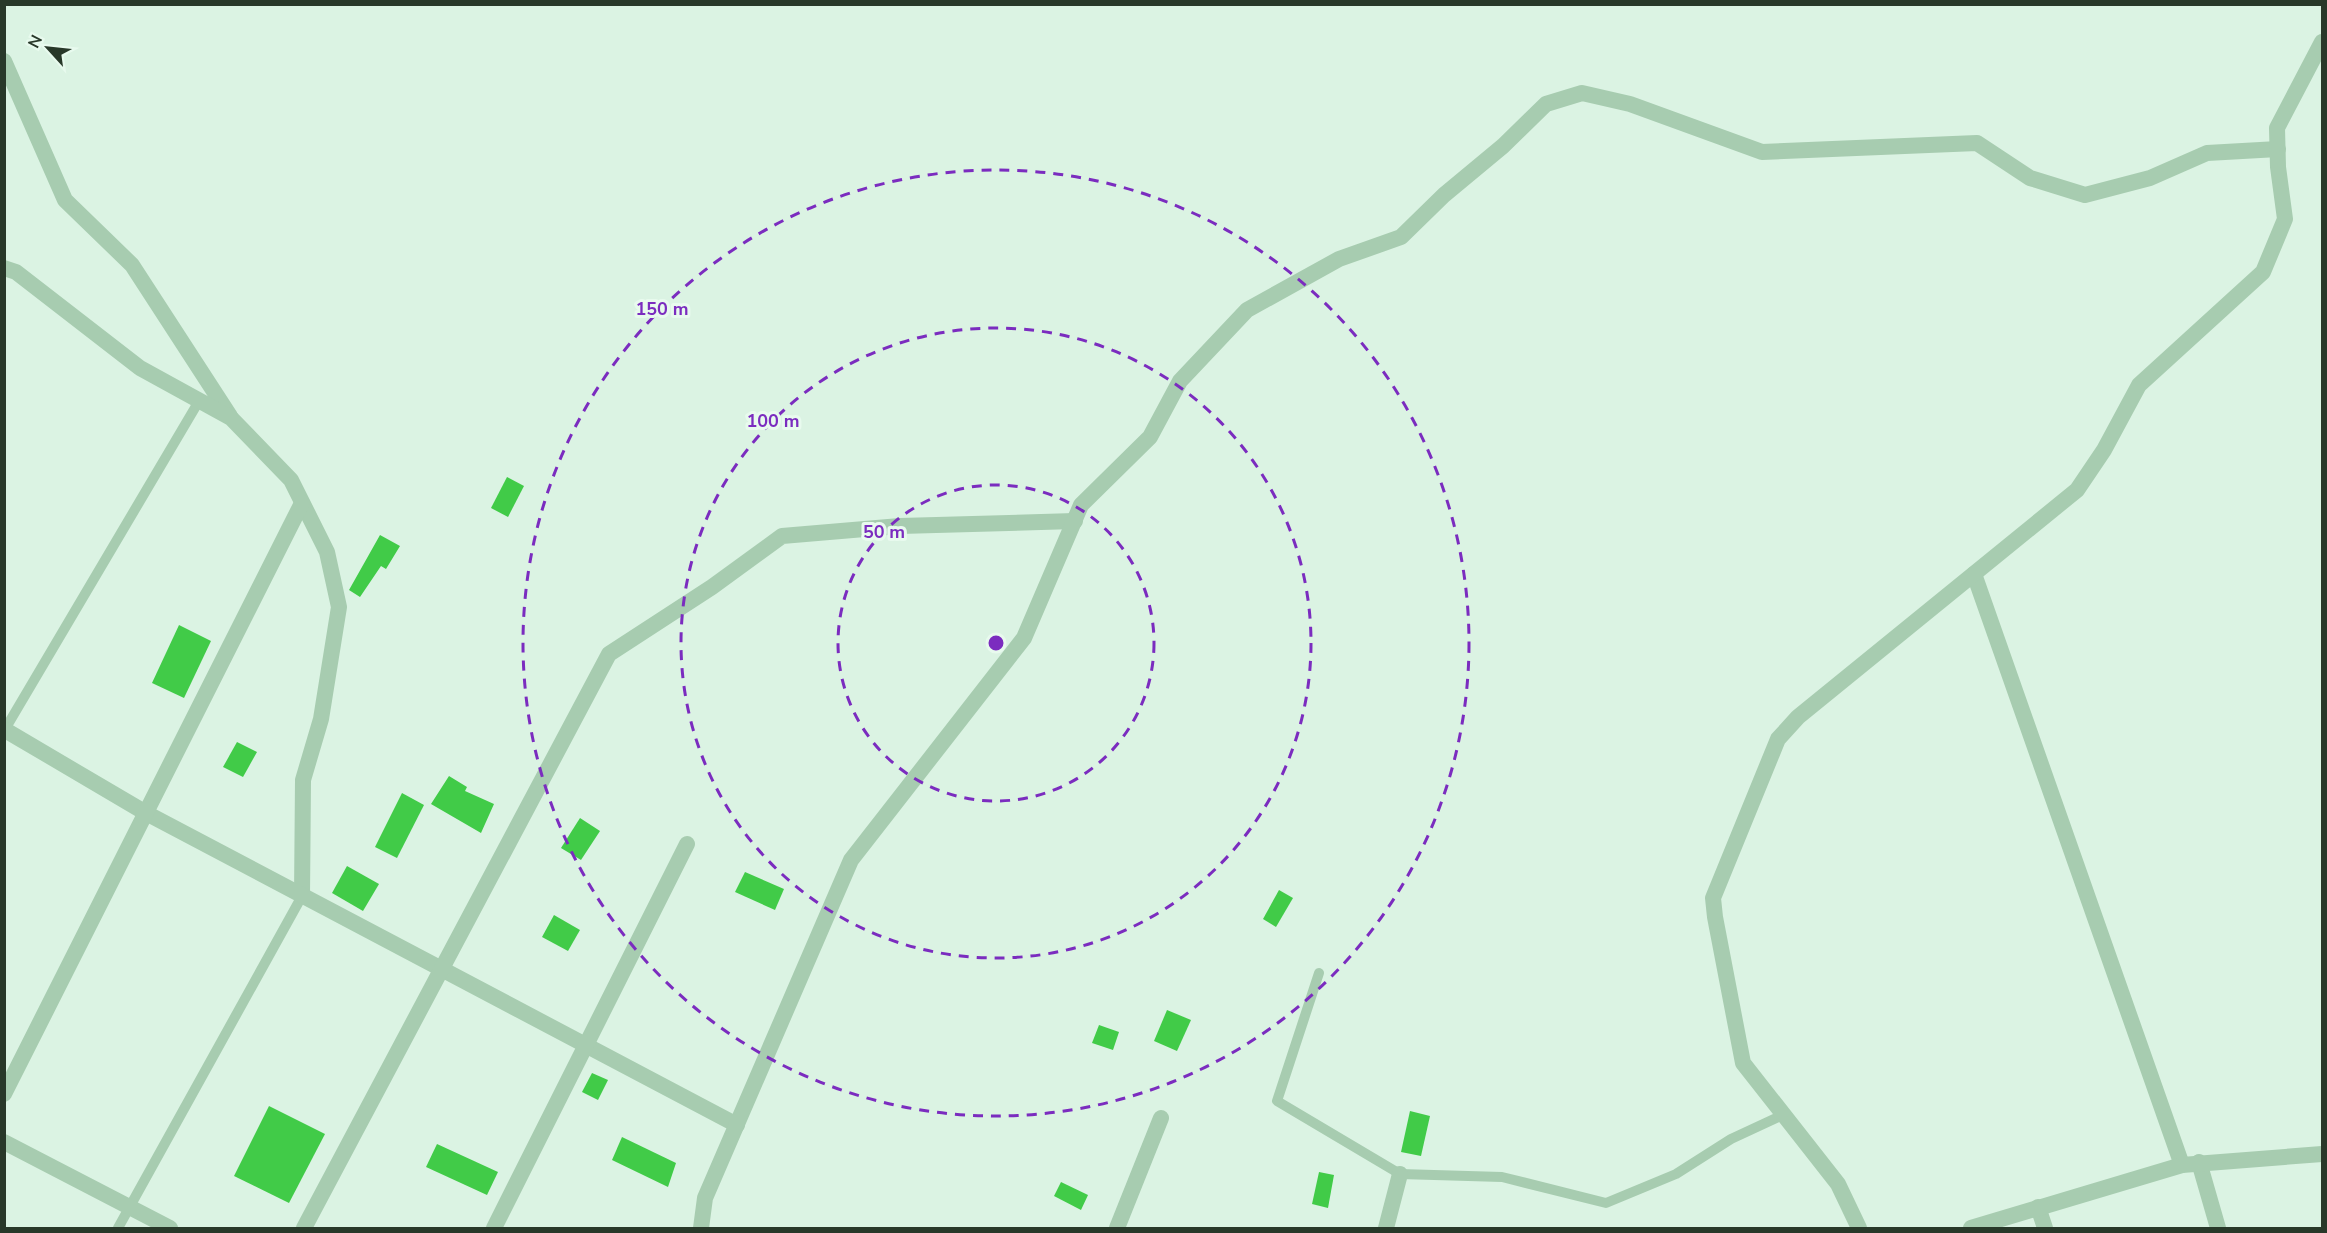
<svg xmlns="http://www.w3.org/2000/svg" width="2327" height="1233" font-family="'Nunito Sans',sans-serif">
  <rect width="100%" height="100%" fill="#dbf3e3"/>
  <!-- building -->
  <g fill="#41cb48">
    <path d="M 507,477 L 524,486 L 508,517 L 491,508 Z"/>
    <path d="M 380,535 L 400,546 L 386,569 L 381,566 L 360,597 L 349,590 Z"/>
    <path d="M 179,625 L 211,641 L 184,698 L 152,683 Z"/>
    <path d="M 237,742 L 257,752 L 243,777 L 223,767 Z"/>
    <path d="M 449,776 L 467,787 L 465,791 L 494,804 L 481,833 L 431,804 Z"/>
    <path d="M 402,793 L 424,805 L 397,858 L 375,847 Z"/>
    <path d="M 580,818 L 600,831 L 581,860 L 561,848 Z"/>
    <path d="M 347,866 L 379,884 L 363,911 L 332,893 Z"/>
    <path d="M 745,872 L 784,889 L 775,910 L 735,892 Z"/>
    <path d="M 1279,890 L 1293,898 L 1276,927 L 1263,919 Z"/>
    <path d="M 554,915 L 580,930 L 568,951 L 542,937 Z"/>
    <path d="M 1167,1010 L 1191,1020 L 1177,1051 L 1154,1041 Z"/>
    <path d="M 1099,1025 L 1119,1032 L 1113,1050 L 1092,1043 Z"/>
    <path d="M 592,1073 L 608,1080 L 598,1100 L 582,1092 Z"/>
    <path d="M 269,1106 L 325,1134 L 289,1203 L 234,1176 Z"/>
    <path d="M 1410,1111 L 1430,1116 L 1421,1156 L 1401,1152 Z"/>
    <path d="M 622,1137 L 676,1163 L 668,1187 L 612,1160 Z"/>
    <path d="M 437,1144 L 498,1172 L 487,1195 L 426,1167 Z"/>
    <path d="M 1319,1172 L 1334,1175 L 1328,1208 L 1312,1204 Z"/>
    <path d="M 1061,1182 L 1088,1195 L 1081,1210 L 1054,1196 Z"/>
  </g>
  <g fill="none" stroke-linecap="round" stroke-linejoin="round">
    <!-- service -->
    <g stroke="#a7ccb0" stroke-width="10">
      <path d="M 4,731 L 199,401"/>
      <path d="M 1319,973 L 1277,1101 L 1400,1174 L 1502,1177 L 1606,1203 L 1676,1174 L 1731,1139 L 1785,1114"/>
      <path d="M 118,1228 L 302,896"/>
    </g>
    <!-- minor -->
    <g stroke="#a7ccb0" stroke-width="16">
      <path d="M 4,61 L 65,200 L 132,265 L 230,416"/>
      <path d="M 4,268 L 16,272 L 140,368 L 231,418 L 291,480 L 327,552 L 339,607 L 321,719 L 303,780 L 302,896"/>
      <path d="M 1974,574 L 2182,1165"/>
      <path d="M 5,730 L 146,813 L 737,1125"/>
      <path d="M 4,1094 L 302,503"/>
      <path d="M 4,1142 L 170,1228"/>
      <path d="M 2199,1162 L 2218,1228"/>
      <path d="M 2038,1207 L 2045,1228"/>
      <path d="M 304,1228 L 609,654 L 712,587 L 782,536 L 900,526 L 1075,521"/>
      <path d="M 494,1228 L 687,844"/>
      <path d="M 701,1228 L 705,1198 L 851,860 L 1024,638 L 1081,505 L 1150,437 L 1180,381 L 1247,310 L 1339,259 L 1401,237 L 1444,195 L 1503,146 L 1546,104 L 1582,93 L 1630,104 L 1762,152 L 1977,143 L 2030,178 L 2085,195 L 2150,178 L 2207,153 L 2278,149"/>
      <path d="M 1117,1228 L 1161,1118"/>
      <path d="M 1386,1228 L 1400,1174"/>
      <path d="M 1859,1228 L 1838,1184 L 1743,1063 L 1715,917 L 1713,898 L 1778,739 L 1798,717 L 2077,490 L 2104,450 L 2139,385 L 2263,272 L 2285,219 L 2278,167 L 2277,128 L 2322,42"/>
    </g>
    <!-- tertiary -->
    <path stroke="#a7ccb0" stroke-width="16" d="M 1971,1228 L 2182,1165 L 2322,1154"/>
  </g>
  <!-- distance rings -->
  <g fill="none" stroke="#7b2cbf" stroke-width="3" stroke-dasharray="10 8">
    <circle cx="996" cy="643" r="158"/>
    <circle cx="996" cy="643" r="315"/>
    <circle cx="996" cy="643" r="473"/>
  </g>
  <circle cx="996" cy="643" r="9" fill="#7b2cbf" stroke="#e8faee" stroke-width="3"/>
  <g font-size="18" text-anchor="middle" font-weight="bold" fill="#7b2cbf" stroke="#e8faee" stroke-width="6" stroke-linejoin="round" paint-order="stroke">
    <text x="662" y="315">150 m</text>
    <text x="773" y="427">100 m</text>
    <text x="884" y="538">50 m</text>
  </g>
  <!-- border -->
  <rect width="2327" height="1233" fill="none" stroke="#283829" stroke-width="12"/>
  <!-- north arrow -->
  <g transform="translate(48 48) rotate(297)" stroke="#e8faee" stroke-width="4.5" paint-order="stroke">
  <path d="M0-4.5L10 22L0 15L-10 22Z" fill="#283829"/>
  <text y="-9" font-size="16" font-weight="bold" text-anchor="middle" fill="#283829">N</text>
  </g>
</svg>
